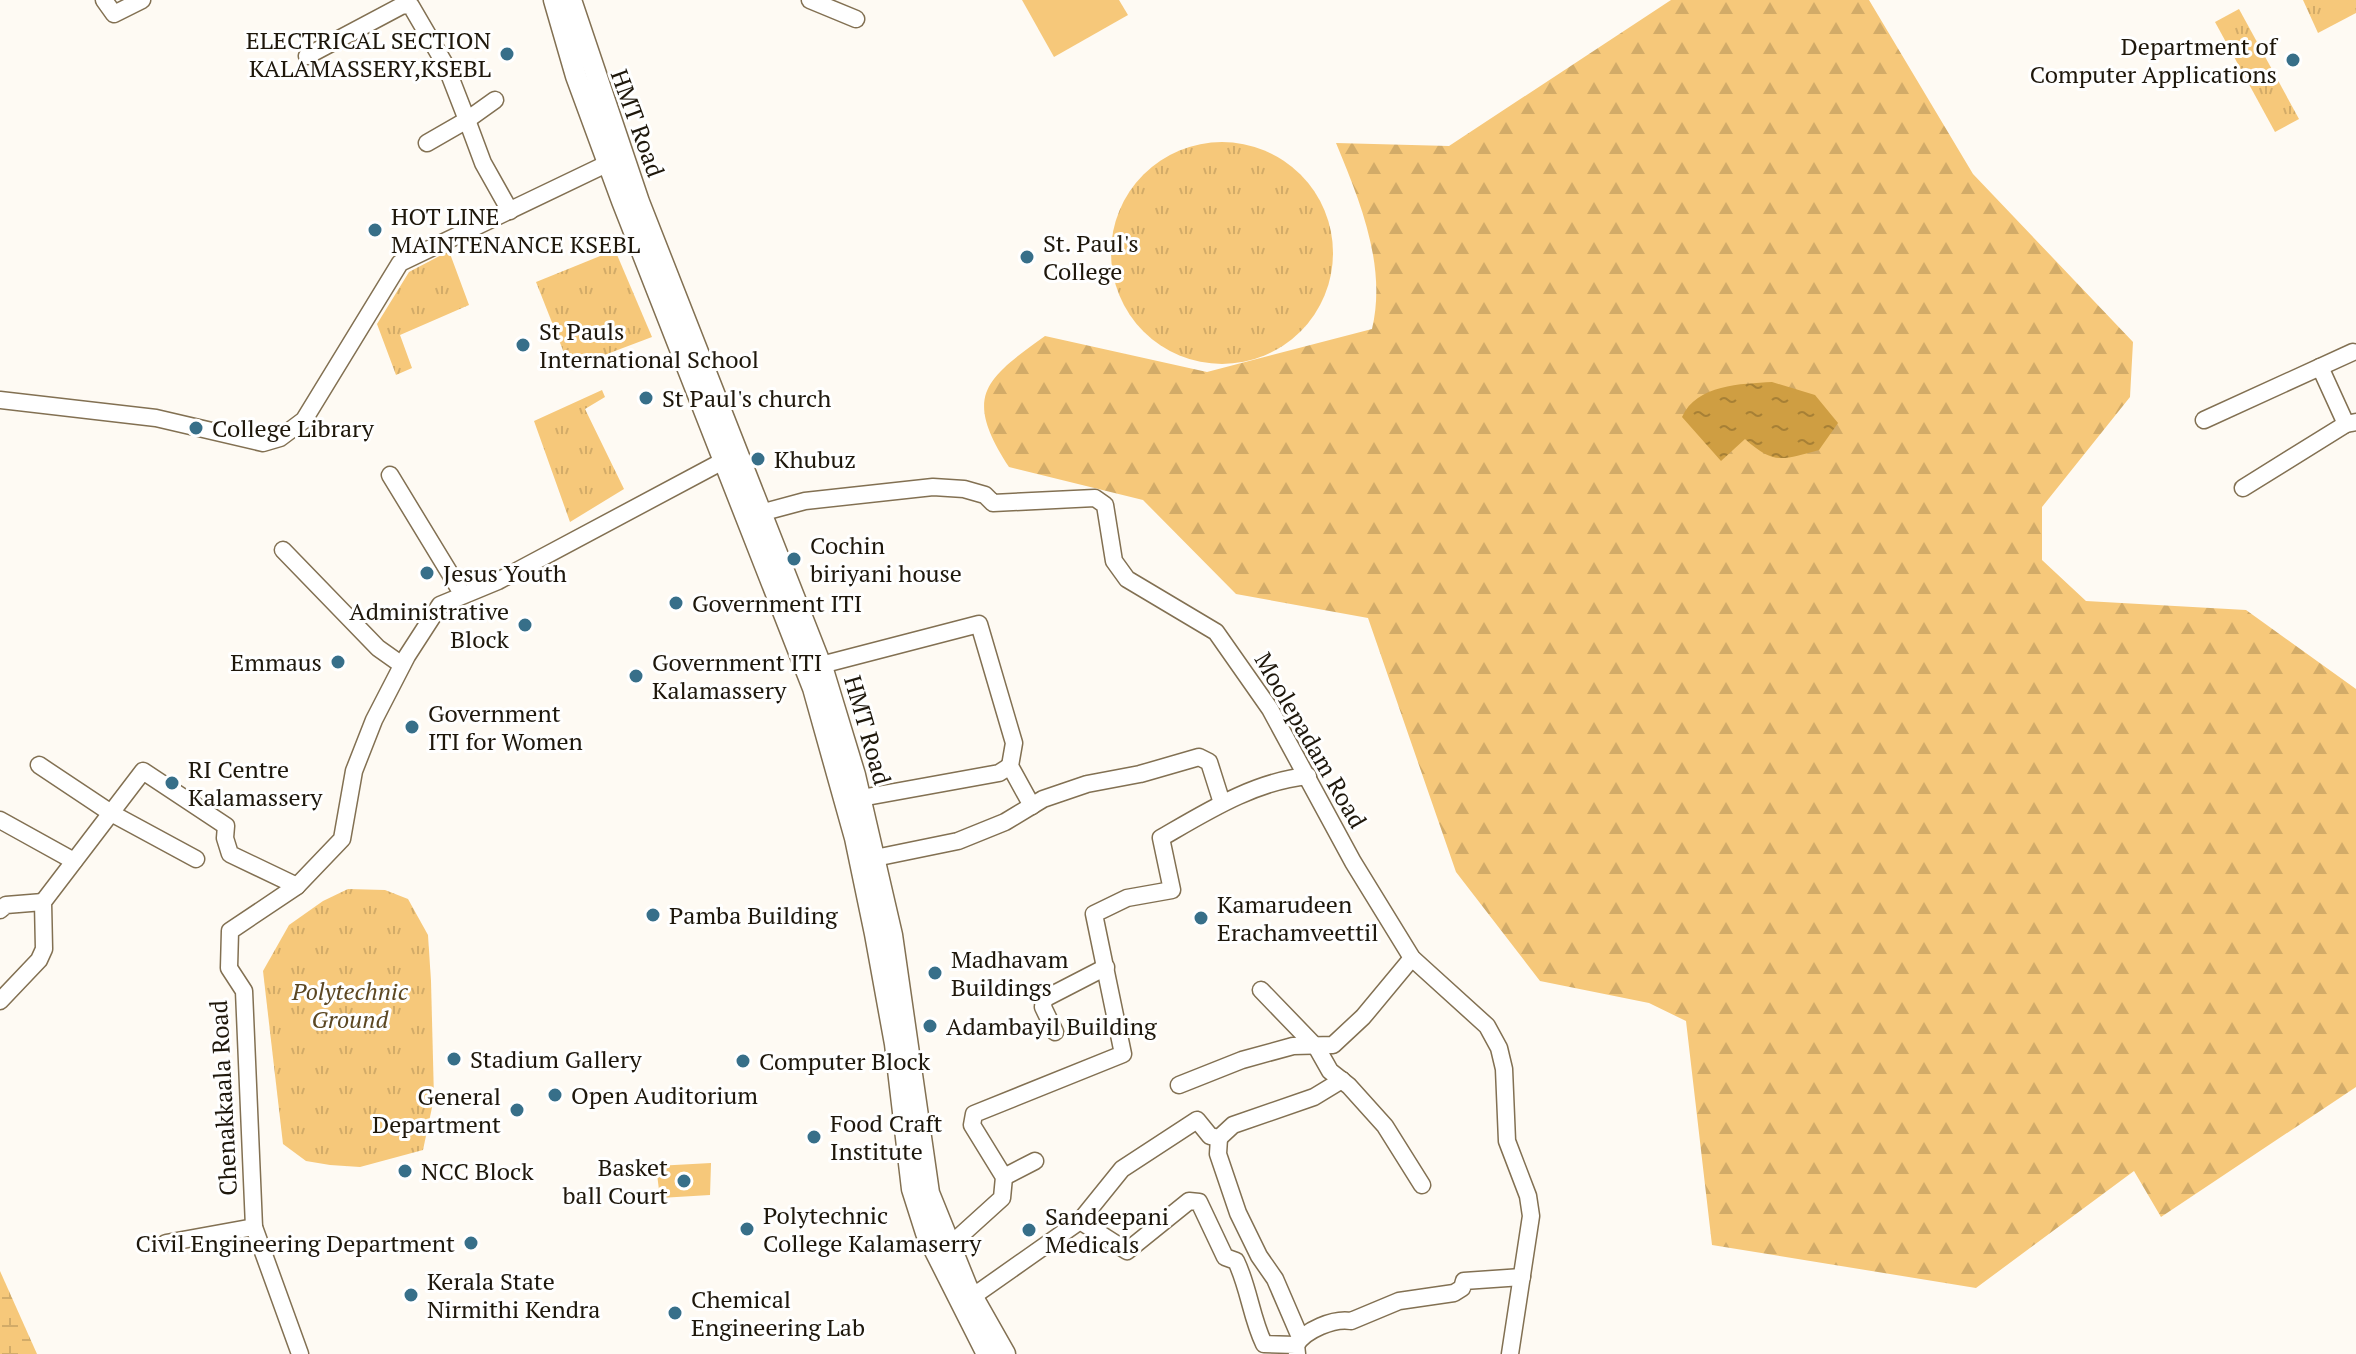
<svg xmlns="http://www.w3.org/2000/svg" width="2356" height="1354" font-family="'PT Serif',serif">
  <defs>
    <pattern id="forest-firs" width="22" height="20" patternUnits="userSpaceOnUse" patternTransform="scale(2)"><rect width="22" height="20" fill="#f6c87a"/><path d="M5 1l3.5 6h-7zM16 11l3.5 6h-7z" fill="#d2ab68"/></pattern>
    <pattern id="wetland-marsh" width="20" height="14" patternUnits="userSpaceOnUse" patternTransform="scale(2)"><rect width="20" height="14" fill="#f6c87a"/><path d="M1 5h8M5 5V1M11 12h8M15 12V8" fill="none" stroke="#d2ab68"/></pattern>
    <pattern id="park-tufts" width="24" height="20" patternUnits="userSpaceOnUse" patternTransform="scale(2)"><rect width="24" height="20" fill="#f6c87a"/><path d="M3 7l-1-3M5 7V3M7 7l1-3M15 17l-1-3M17 17v-4M19 17l1-3" fill="none" stroke="#d2ab68"/></pattern>
    <pattern id="water-ripples" width="26" height="14" patternUnits="userSpaceOnUse" patternTransform="scale(2)"><rect width="26" height="14" fill="#cf9e42"/><path d="M2 4q2-2 4 0t4 0M15 11q2-2 4 0t4 0" fill="none" stroke="#a78035"/></pattern>
  </defs>
  <rect width="100%" height="100%" fill="#fefaf3"/>
  <!-- forest -->
  <path fill="url(#forest-firs)" d="M 1671,0 L 1869,0 L 1973,174 L 2133,342 L 2130,397 L 2042,507 L 2042,560 L 2086,601 L 2246,610 L 2356,689 L 2356,1087 L 2161,1217 L 2134,1171 L 1976,1288 L 1712,1245 L 1686,1021 L 1649,1003 L 1540,981 L 1456,872 L 1368,618 L 1236,594 L 1143,500 L 1009,467 C 963,396 984,380 1045,336 L 1207,372 L 1372,329 C 1387,266 1360,201 1336,143 L 1449,146 Z"/>
  <!-- wetland -->
  <path fill="url(#wetland-marsh)" d="M 0,1271 L 37,1354 L 0,1354 Z"/>
  <!-- park -->
  <g fill="url(#park-tufts)">
    <path d="M 2303,0 L 2356,0 L 2356,13 L 2318,33 Z"/>
    <path d="M 2239,9 L 2299,119 L 2275,132 L 2215,22 Z"/>
    <circle cx="1222" cy="253" r="111"/>
    <path d="M 615,250 L 652,337 L 570,368 L 536,282 Z"/>
    <path d="M 449,251 L 469,305 L 400,335 L 412,368 L 396,375 L 377,324 L 409,272 Z"/>
    <path d="M 602,390 L 605,397 L 585,409 L 624,489 L 570,522 L 534,421 Z"/>
    <path d="M 348,889 L 385,890 L 408,899 L 428,935 L 431,981 L 434,1098 L 423,1150 L 360,1167 L 330,1165 L 306,1161 L 283,1144 L 263,971 L 289,925 L 323,901 Z"/>
  </g>
  <!-- pitch -->
  <g fill="#f6c87a">
    <path d="M 1022,0 L 1119,0 L 1128,15 L 1054,57 Z"/>
    <path d="M 711,1163 L 710,1195 L 660,1198 L 656,1166 Z"/>
  </g>
  <!-- water -->
  <path fill="url(#water-ripples)" d="M 1772,382 L 1815,395 L 1838,423 L 1819,450 C 1782,460 1774,465 1745,439 L 1721,461 L 1682,417 C 1697,384 1741,384 1772,382 Z"/>
  <g fill="none" stroke-linecap="round" stroke-linejoin="round">
    <defs>
      <g id="minor">
        <path d="M 104,0 L 114,14 L 142,0"/>
        <path d="M 810,0 L 856,19"/>
        <path d="M 307,56 L 403,5 L 411,6 L 446,66 L 467,120 L 495,100"/>
        <path d="M 427,143 L 467,120 L 483,163 L 510,211"/>
        <path d="M 2320,367 L 2346,424"/>
        <path d="M 0,400 L 156,418 L 263,443 L 280,438 L 304,420 L 400,263 L 619,158"/>
        <path d="M 2204,420 L 2353,352"/>
        <path d="M 390,475 L 463,595"/>
        <path d="M 2243,488 L 2346,424 L 2356,422"/>
        <path d="M 760,513 L 805,501 L 933,487 L 964,489 L 985,495 L 993,503 L 1095,498 L 1105,505 L 1114,561 L 1127,579 L 1216,632 L 1270,709 L 1353,862 L 1412,958 L 1487,1026 L 1499,1048 L 1504,1069 L 1507,1141 L 1528,1196 L 1531,1216 L 1510,1354"/>
        <path d="M 283,550 L 378,648 L 402,665"/>
        <path d="M 821,665 L 979,624 L 1014,743 L 1010,766 L 1032,806"/>
        <path d="M 39,765 L 111,813 L 196,859"/>
        <path d="M 861,798 L 999,773 L 1010,766"/>
        <path d="M 0,820 L 74,861"/>
        <path d="M 875,858 L 958,841 L 1005,822 L 1043,799 L 1087,784 L 1140,774 L 1199,757 L 1209,762 L 1222,803"/>
        <path d="M 0,910 L 6,905 L 43,902"/>
        <path d="M 1261,990 L 1317,1048 L 1330,1071 L 1349,1086 L 1385,1126 L 1422,1185"/>
        <path d="M 0,1001 L 39,960 L 44,949 L 43,902 L 143,771 L 226,826 L 225,838 L 230,854 L 297,886"/>
        <path d="M 1055,1032 L 1043,1007 L 1044,999 L 1106,967"/>
        <path d="M 1179,1085 L 1242,1060 L 1293,1046 L 1333,1045 L 1363,1017 L 1412,958"/>
        <path d="M 1219,1138 L 1218,1154 L 1238,1213 L 1259,1256 L 1275,1279 L 1300,1337"/>
        <path d="M 1004,1177 L 1035,1161"/>
        <path d="M 1080,1221 L 1122,1169 L 1197,1120 L 1210,1136 L 1219,1138 L 1233,1125 L 1314,1097 L 1342,1080"/>
        <path d="M 166,1243 L 254,1227"/>
        <path d="M 949,1246 L 1002,1198 L 1004,1177 L 972,1125 L 974,1114 L 1123,1054 L 1094,914 L 1127,898 L 1172,890 L 1161,838 C 1206,812 1255,781 1308,776"/>
        <path d="M 972,1297 L 1080,1221 L 1127,1251 L 1189,1201 L 1199,1202 L 1225,1257 L 1236,1261 C 1249,1288 1251,1317 1264,1344 L 1296,1345 L 1297,1354"/>
        <path d="M 1296,1345 C 1305,1330 1334,1318 1351,1321 L 1399,1301 L 1454,1293 L 1462,1288 L 1464,1281 L 1522,1277"/>
        <path d="M 300,1354 L 254,1227 L 244,991 L 229,968 L 230,931 L 297,886 L 342,839 L 354,771 L 374,720 L 407,656 L 440,605 L 498,581 L 723,461"/>
      </g>
      <g id="major">
        <path d="M 554,0 L 576,76 L 622,201 L 813,688 L 855,838 L 875,934 L 895,1044 L 912,1189 L 926,1233 L 987,1354"/>
        <path d="M 571,0 L 639,202 L 824,673 L 855,775 L 892,935 L 929,1193 L 967,1287 L 1005,1354"/>
      </g>
    </defs>
    <!-- minor casing -->
    <use href="#minor" stroke="#827052" stroke-width="19"/>
    <!-- major casing -->
    <use href="#major" stroke="#827052" stroke-width="23"/>
    <!-- minor -->
    <use href="#minor" stroke="#fff" stroke-width="16"/>
    <!-- major -->
    <use href="#major" stroke="#fff" stroke-width="20"/>
  </g>
  <!-- markers -->
  <g fill="#376f89" stroke="#fff" stroke-width="3">
    <circle cx="507" cy="54" r="8"/>
    <circle cx="2293" cy="60" r="8"/>
    <circle cx="375" cy="230" r="8"/>
    <circle cx="1027" cy="257" r="8"/>
    <circle cx="523" cy="345" r="8"/>
    <circle cx="646" cy="398" r="8"/>
    <circle cx="196" cy="428" r="8"/>
    <circle cx="758" cy="459" r="8"/>
    <circle cx="794" cy="559" r="8"/>
    <circle cx="427" cy="573" r="8"/>
    <circle cx="676" cy="603" r="8"/>
    <circle cx="525" cy="625" r="8"/>
    <circle cx="338" cy="662" r="8"/>
    <circle cx="636" cy="676" r="8"/>
    <circle cx="412" cy="727" r="8"/>
    <circle cx="172" cy="783" r="8"/>
    <circle cx="653" cy="915" r="8"/>
    <circle cx="1201" cy="918" r="8"/>
    <circle cx="935" cy="973" r="8"/>
    <circle cx="930" cy="1026" r="8"/>
    <circle cx="454" cy="1059" r="8"/>
    <circle cx="743" cy="1061" r="8"/>
    <circle cx="555" cy="1095" r="8"/>
    <circle cx="517" cy="1110" r="8"/>
    <circle cx="814" cy="1137" r="8"/>
    <circle cx="405" cy="1171" r="8"/>
    <circle cx="684" cy="1181" r="8"/>
    <circle cx="747" cy="1229" r="8"/>
    <circle cx="1029" cy="1230" r="8"/>
    <circle cx="471" cy="1243" r="8"/>
    <circle cx="411" cy="1295" r="8"/>
    <circle cx="675" cy="1313" r="8"/>
  </g>
  <g text-anchor="middle" dominant-baseline="central" stroke-width="6" stroke-linejoin="round" paint-order="stroke">
    <!-- poi labels -->
    <g font-size="24" fill="#1e170b" stroke="#fff" text-anchor="start">
      <text x="491" y="40" text-anchor="end">ELECTRICAL SECTION<tspan x="491" dy="28">KALAMASSERY,KSEBL</tspan></text>
      <text x="2277" y="46" text-anchor="end">Department of<tspan x="2277" dy="28">Computer Applications</tspan></text>
      <text x="391" y="216">HOT LINE<tspan x="391" dy="28">MAINTENANCE KSEBL</tspan></text>
      <text x="1043" y="243">St. Paul's<tspan x="1043" dy="28">College</tspan></text>
      <text x="539" y="331">St Pauls<tspan x="539" dy="28">International School</tspan></text>
      <text x="662" y="398">St Paul's church</text>
      <text x="212" y="428">College Library</text>
      <text x="774" y="459">Khubuz</text>
      <text x="810" y="545">Cochin<tspan x="810" dy="28">biriyani house</tspan></text>
      <text x="443" y="573">Jesus Youth</text>
      <text x="692" y="603">Government ITI</text>
      <text x="509" y="611" text-anchor="end">Administrative<tspan x="509" dy="28">Block</tspan></text>
      <text x="322" y="662" text-anchor="end">Emmaus</text>
      <text x="652" y="662">Government ITI<tspan x="652" dy="28">Kalamassery</tspan></text>
      <text x="428" y="713">Government<tspan x="428" dy="28">ITI for Women</tspan></text>
      <text x="188" y="769">RI Centre<tspan x="188" dy="28">Kalamassery</tspan></text>
      <text x="1217" y="904">Kamarudeen<tspan x="1217" dy="28">Erachamveettil</tspan></text>
      <text x="669" y="915">Pamba Building</text>
      <text x="951" y="959">Madhavam<tspan x="951" dy="28">Buildings</tspan></text>
      <text x="946" y="1026">Adambayil Building</text>
      <text x="470" y="1059">Stadium Gallery</text>
      <text x="759" y="1061">Computer Block</text>
      <text x="571" y="1095">Open Auditorium</text>
      <text x="501" y="1096" text-anchor="end">General<tspan x="501" dy="28">Department</tspan></text>
      <text x="830" y="1123">Food Craft<tspan x="830" dy="28">Institute</tspan></text>
      <text x="668" y="1167" text-anchor="end">Basket<tspan x="668" dy="28">ball Court</tspan></text>
      <text x="421" y="1171">NCC Block</text>
      <text x="763" y="1215">Polytechnic<tspan x="763" dy="28">College Kalamaserry</tspan></text>
      <text x="1045" y="1216">Sandeepani<tspan x="1045" dy="28">Medicals</tspan></text>
      <text x="455" y="1243" text-anchor="end">Civil Engineering Department</text>
      <text x="427" y="1281">Kerala State<tspan x="427" dy="28">Nirmithi Kendra</tspan></text>
      <text x="691" y="1299">Chemical<tspan x="691" dy="28">Engineering Lab</tspan></text>
    </g>
    <!-- street labels -->
    <g font-size="24" fill="#1e170b" stroke="#fff">
      <text transform="translate(638 123) rotate(70)">HMT Road</text>
      <text transform="translate(868 730) rotate(74)">HMT Road</text>
      <text transform="translate(1311 740) rotate(60)">Moolepadam Road</text>
      <text transform="translate(223 1098) rotate(-93)">Chenakkaala Road</text>
    </g>
    <!-- park labels -->
    <g font-size="24" font-style="italic" fill="#5c4722" stroke="#fff">
      <text x="350" y="991">Polytechnic<tspan x="350" dy="28">Ground</tspan></text>
    </g>
  </g>
</svg>
